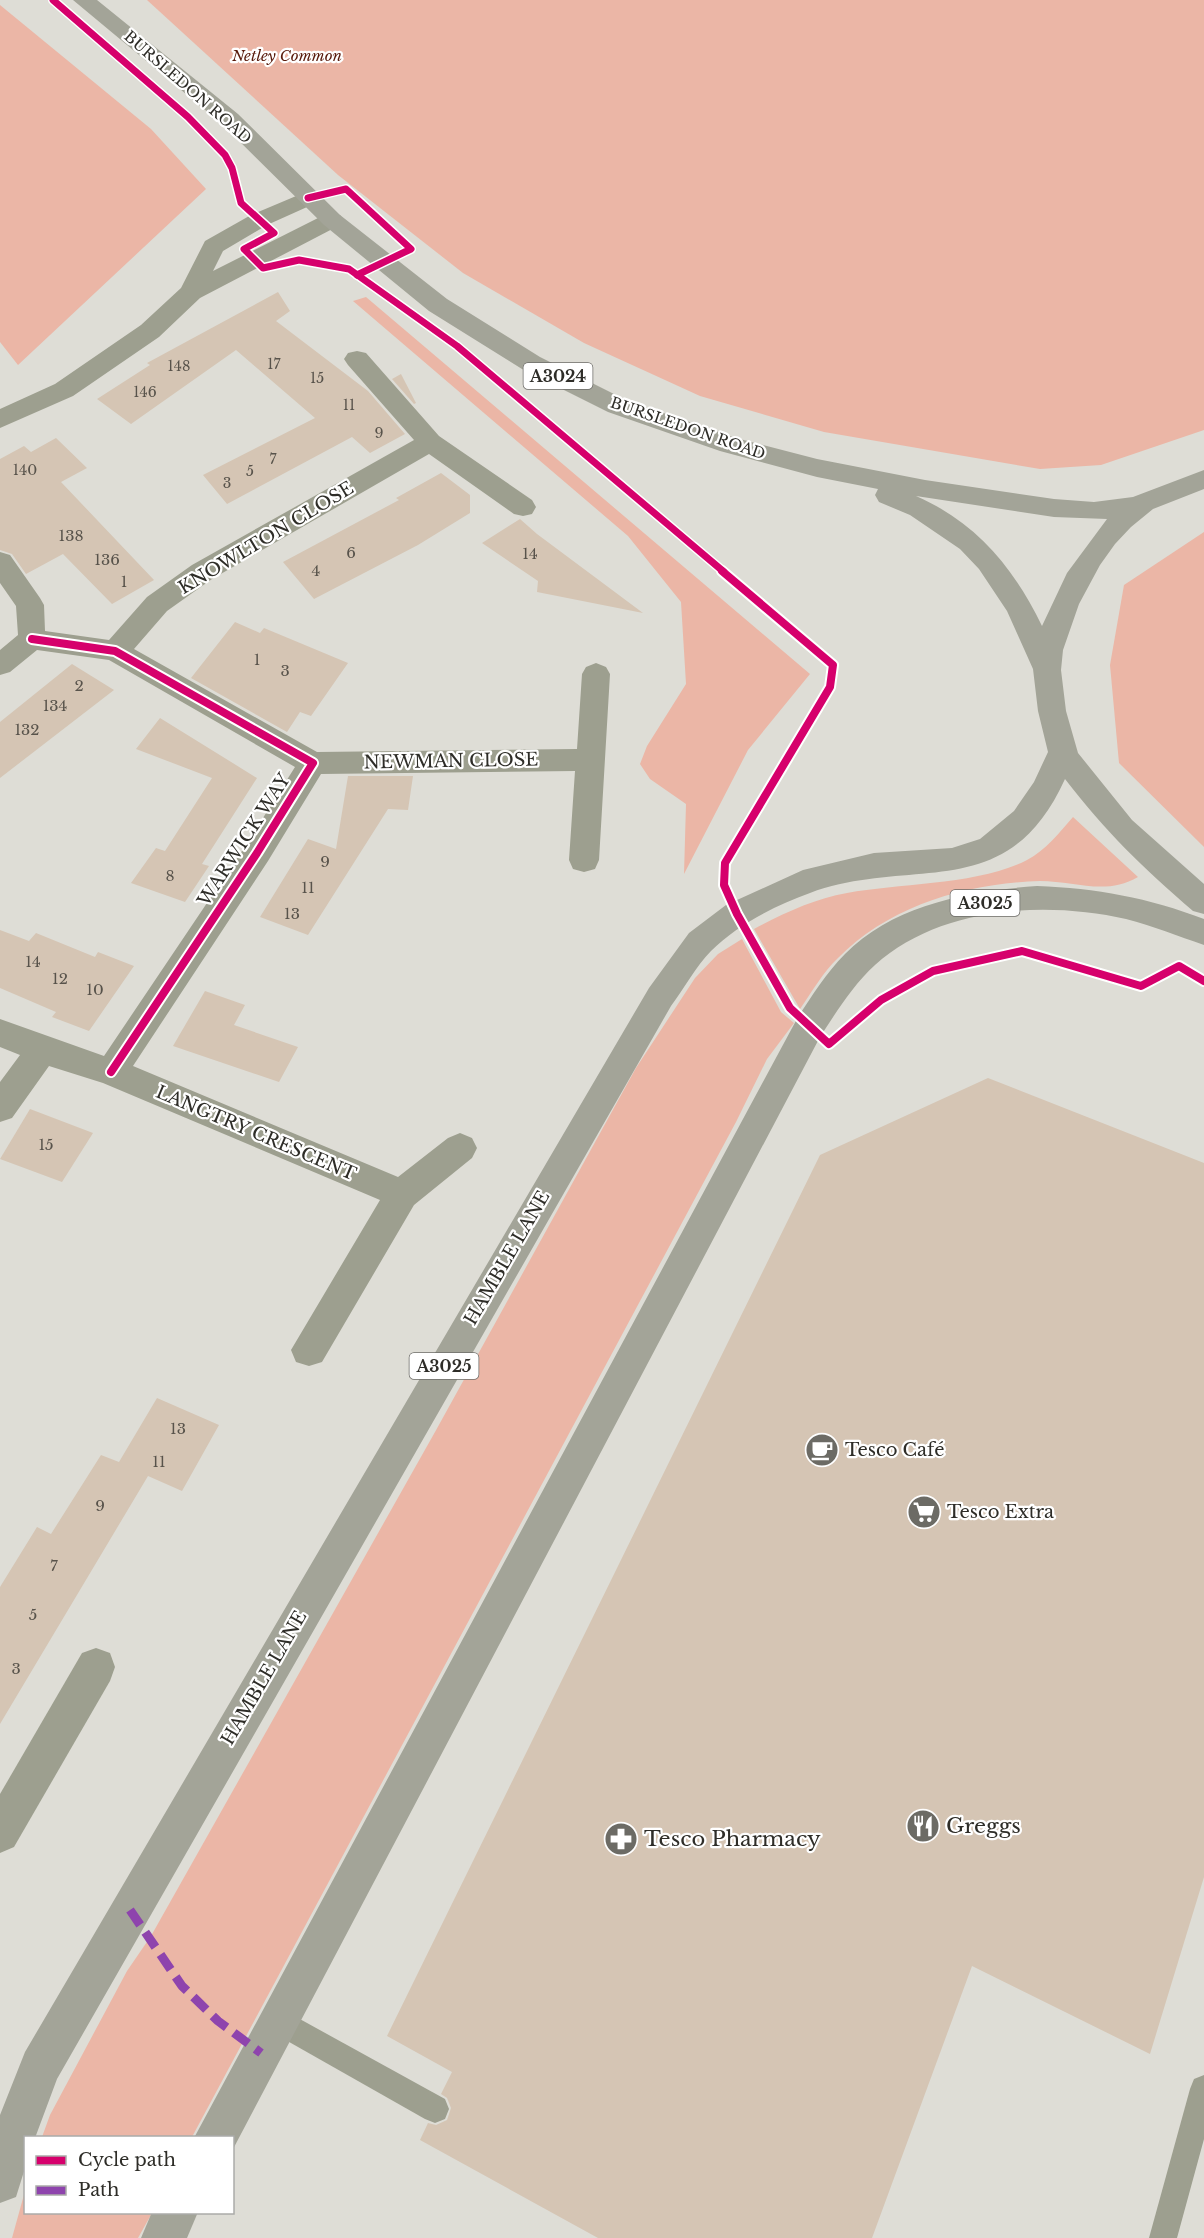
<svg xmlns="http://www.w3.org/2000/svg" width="1204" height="2238" font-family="'Libre Baskerville',serif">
  <rect width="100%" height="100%" fill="#deddd6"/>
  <!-- green -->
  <g fill="#ebb6a6">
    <path d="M 147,0 L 1204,0 L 1204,430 L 1101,465 L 1040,469 L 824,432 L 700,396 L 584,343 L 463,273 L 338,175 Z"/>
    <path d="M 0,5 L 151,129 L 206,189 L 18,365 L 0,342 Z"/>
    <path d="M 366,297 L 810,674 L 748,750 L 684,874 L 686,804 L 650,779 L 640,764 L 647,746 L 686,684 L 681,602 L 628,536 L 353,301 Z"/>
    <path d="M 1204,532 L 1204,847 L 1119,763 L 1110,665 L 1124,585 Z"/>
    <path d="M 1073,817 L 1138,877 C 1106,896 1075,881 1040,881 C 968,883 890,905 838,958 C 823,972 812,992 800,1009 L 754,929 C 784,913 814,899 847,893 C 900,883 979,885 1027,860 C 1046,850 1059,833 1073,817 Z"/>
    <path d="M 742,939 L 781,1012 L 794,1023 L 767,1059 L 736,1122 L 192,2137 L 42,2137 L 50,2115 L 127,1971 L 151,1936 L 435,1432 L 636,1068 L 695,978 L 718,954 Z"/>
    <path d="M 25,2191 L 26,2212 L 152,2213 L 138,2238 L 12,2238 Z"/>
  </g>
  <!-- building -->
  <g fill="#d5c5b4">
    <path d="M 278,292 L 290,311 L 276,321 L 368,391 L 405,434 L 370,453 L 352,437 L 227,504 L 203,475 L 315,418 L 236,350 L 131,424 L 97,399 L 150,365 L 147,363 Z"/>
    <path d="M 401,374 L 416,403 L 414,404 L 392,379 Z"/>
    <path d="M 56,438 L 87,468 L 61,482 L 154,580 L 112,604 L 63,554 L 26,574 L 12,554 L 0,550 L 0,459 L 24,446 L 31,452 Z"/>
    <path d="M 441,473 L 470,495 L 470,513 L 418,545 L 314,599 L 283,562 L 399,500 L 396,498 Z"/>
    <path d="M 520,519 L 537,534 L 643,613 L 537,592 L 538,581 L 482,543 Z"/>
    <path d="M 235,622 L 260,633 L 264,628 L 348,663 L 311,716 L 300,712 L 287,732 L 191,678 Z"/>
    <path d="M 72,664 L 114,690 L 0,778 L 0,722 Z"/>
    <path d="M 160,718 L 257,778 L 202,864 L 209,866 L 185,902 L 131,883 L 156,848 L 165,851 L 212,778 L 136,749 Z"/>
    <path d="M 348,776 L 413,776 L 408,810 L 388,809 L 308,935 L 260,917 L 308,839 L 336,849 Z"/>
    <path d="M 0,930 L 29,941 L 36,933 L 95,957 L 98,952 L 134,966 L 89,1031 L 52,1017 L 56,1012 L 0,988 Z"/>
    <path d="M 205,991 L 245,1005 L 234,1025 L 298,1047 L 279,1082 L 173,1046 Z"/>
    <path d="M 988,1078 L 1204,1163 L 1204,1877 L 1150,2054 L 972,1966 L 872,2238 L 598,2238 L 420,2140 L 428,2123 L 436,2125 L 447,2120 L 451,2108 L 447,2098 L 441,2094 L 452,2072 L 387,2036 L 820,1155 Z"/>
    <path d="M 30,1109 L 93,1133 L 62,1182 L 0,1159 Z"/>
    <path d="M 157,1398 L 219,1425 L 182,1491 L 148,1476 L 0,1724 L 0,1587 L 37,1527 L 51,1534 L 101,1455 L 119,1462 Z"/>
  </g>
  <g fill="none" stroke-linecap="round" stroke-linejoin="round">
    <!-- lane -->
    <g fill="#9d9f8f" fill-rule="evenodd">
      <path d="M 278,2007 L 445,2099 L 449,2109 L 445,2119 L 435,2123 L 425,2119 L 268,2030 L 265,2020 L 268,2010 Z"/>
      <path d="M 1204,2075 L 1204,2139 L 1177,2238 L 1149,2238 L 1190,2089 L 1194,2079 Z"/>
    </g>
    <!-- street -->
    <g fill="#9d9f8f" fill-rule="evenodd">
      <path d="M 308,191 L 316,193 L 320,198 L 316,203 L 267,225 L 223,251 L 213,271 L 324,215 L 332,213 L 340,215 L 344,220 L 340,225 L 200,298 L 159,337 L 73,396 L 0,428 L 0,409 L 55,384 L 141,325 L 181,288 L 205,241 L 251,215 Z"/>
      <path d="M 357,351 L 366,353 L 439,436 L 532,500 L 536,507 L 532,514 L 523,516 L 514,514 L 429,454 L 212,579 L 167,611 L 134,649 L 317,752 L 577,749 L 582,674 L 586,667 L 596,663 L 606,667 L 610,674 L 599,860 L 595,869 L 584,872 L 573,869 L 569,860 L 575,771 L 321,774 L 268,861 L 133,1066 L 398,1177 L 448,1138 L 460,1133 L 472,1138 L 477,1148 L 472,1158 L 414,1205 L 322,1362 L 309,1366 L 296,1362 L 291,1350 L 380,1200 L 103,1083 L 49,1066 L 12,1118 L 0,1122 L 0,1082 L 20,1055 L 0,1047 L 0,1019 L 104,1056 L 246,845 L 295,767 L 109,660 L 37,650 L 10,672 L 0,675 L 0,650 L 18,635 L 16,606 L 0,583 L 0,552 L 10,555 L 40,598 L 44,605 L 45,631 L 109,640 L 147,597 L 192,565 L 414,440 L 348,365 L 344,359 L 348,353 Z"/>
      <path d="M 96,1648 L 110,1653 L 115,1667 L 110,1681 L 14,1847 L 0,1853 L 0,1794 L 82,1653 Z"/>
    </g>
    <!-- primary -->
    <g fill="#a3a498" fill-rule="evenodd">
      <path d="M 73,0 L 97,0 L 238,114 L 340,215 L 447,299 L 540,357 L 626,400 L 736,438 L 817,459 L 925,480 L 1054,499 L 1094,502 L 1133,497 L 1204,470 L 1204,489 L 1153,509 L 1131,527 L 1115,544 L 1100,565 L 1079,604 L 1063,650 L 1061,670 L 1066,711 L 1078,753 L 1132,820 L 1204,884 L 1204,914 L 1193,911 C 1143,868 1105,831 1065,779 C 1007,907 913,855 810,893 C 776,905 737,925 711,951 C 696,966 684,989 671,1006 L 57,2079 L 35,2138 L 26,2138 L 26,2165 L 16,2197 L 0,2203 L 0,2115 L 25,2052 L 649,988 L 689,933 L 726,905 L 803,870 L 874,853 L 952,848 L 980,839 L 1014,811 L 1034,782 L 1048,752 L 1038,711 L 1033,669 L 1007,611 L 979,569 L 960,549 L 910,515 L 879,502 L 875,495 L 878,489 L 817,477 L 720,451 L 608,412 L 522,369 L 429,311 L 324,225 L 222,124 ZM 916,496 L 1054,517 L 1107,519 L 1067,573 L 1042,626 C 1014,568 976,522 916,496 Z"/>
      <path d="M 1037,886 C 1096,888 1149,898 1204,919 L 1204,945 C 1178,936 1153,926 1126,919 C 1046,901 940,906 875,965 C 853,985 837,1011 820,1037 L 232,2151 L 232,2138 L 194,2138 L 798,1017 C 812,996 826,973 845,954 C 894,904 970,891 1037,886 Z"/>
      <path d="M 152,2212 L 198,2212 L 187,2238 L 141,2238 Z"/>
    </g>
    <!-- quiet -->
    <path stroke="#8e44ad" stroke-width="9" stroke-dasharray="18 9" stroke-linecap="butt" d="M 130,1910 L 182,1986 L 218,2021 L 261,2053"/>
    <defs>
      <g id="cycleway-far1">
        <path d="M 53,0 L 188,117 L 225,155 L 232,168 L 241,203 L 274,233 L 244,249 L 263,268 L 299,260 L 349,269 L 457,346 L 724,572"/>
        <path d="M 308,198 L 346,189 L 411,249 L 357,275"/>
      </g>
      <g id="cycleway">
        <path d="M 722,571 L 833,665 L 830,687 L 725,863 L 724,885 L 737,914 L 790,1008 L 829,1044 L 881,1000 L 933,971 L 1022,951 L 1141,986 L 1179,966 L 1204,981"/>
        <path d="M 32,639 L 115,651 L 313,763 L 257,853 L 111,1072"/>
      </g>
    </defs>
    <!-- cycleway-far1 casing -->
    <use href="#cycleway-far1" stroke="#fff" stroke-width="10"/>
    <!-- cycleway casing -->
    <use href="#cycleway" stroke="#fff" stroke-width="12"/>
    <!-- cycleway-far1 -->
    <use href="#cycleway-far1" stroke="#d6006c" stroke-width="7"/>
    <!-- cycleway -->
    <use href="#cycleway" stroke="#d6006c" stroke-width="8"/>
  </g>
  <!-- icons -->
  <defs>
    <symbol id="cafe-disc" viewBox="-11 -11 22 22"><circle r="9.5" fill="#6c6b65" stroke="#fff"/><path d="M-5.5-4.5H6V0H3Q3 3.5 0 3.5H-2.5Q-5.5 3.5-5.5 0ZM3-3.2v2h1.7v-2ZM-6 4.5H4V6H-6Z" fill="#fff"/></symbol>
    <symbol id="supermarket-disc" viewBox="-11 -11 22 22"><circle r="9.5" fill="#6c6b65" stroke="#fff"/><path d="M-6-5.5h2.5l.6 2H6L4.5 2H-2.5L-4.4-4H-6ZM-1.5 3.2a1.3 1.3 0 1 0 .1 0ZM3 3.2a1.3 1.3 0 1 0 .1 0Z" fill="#fff"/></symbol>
    <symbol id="restaurant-disc" viewBox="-11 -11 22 22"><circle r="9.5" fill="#6c6b65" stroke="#fff"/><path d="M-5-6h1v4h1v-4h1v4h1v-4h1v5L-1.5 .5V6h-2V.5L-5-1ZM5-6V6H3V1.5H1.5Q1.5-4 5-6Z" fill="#fff"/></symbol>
    <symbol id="pharmacy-disc" viewBox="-11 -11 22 22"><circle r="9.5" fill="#6c6b65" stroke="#fff"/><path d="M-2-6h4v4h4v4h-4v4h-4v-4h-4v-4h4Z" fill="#fff"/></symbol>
  </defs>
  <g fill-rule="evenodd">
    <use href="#cafe-disc" x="803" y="1431" width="38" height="38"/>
    <use href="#supermarket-disc" x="905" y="1493" width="38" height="38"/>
    <use href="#restaurant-disc" x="904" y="1807" width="38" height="38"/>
    <use href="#pharmacy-disc" x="602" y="1820" width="38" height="38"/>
  </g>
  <g text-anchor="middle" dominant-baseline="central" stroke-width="4.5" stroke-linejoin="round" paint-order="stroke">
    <!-- far-number labels -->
    <g font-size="14" fill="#58534b">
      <text x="274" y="364">17</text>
      <text x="179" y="366">148</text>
      <text x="317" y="378">15</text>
      <text x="145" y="392">146</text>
      <text x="349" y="405">11</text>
      <text x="379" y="433">9</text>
      <text x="273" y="459">7</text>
      <text x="25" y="470">140</text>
      <text x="250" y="471">5</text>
      <text x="227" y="483">3</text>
    </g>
    <!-- far-park labels -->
    <g font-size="15" font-style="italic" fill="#581a0b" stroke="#fff">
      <text x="287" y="55">Netley Common</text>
    </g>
    <!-- far-street labels -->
    <g font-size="15" fill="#2e2d28" stroke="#fff">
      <text transform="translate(188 87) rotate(41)">BURSLEDON ROAD</text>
      <text transform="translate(688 428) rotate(19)">BURSLEDON ROAD</text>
    </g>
    <!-- number labels -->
    <g font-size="15" fill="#58534b">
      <text x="71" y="535">138</text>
      <text x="351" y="552">6</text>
      <text x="530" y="553">14</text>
      <text x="107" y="559">136</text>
      <text x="316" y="570">4</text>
      <text x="124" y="581">1</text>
      <text x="257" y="659">1</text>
      <text x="285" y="670">3</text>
      <text x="79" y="685">2</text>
      <text x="55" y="705">134</text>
      <text x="27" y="729">132</text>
      <text x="325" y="861">9</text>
      <text x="170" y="875">8</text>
      <text x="308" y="887">11</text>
      <text x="292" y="913">13</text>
      <text x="33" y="961">14</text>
      <text x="60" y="978">12</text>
      <text x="95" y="989">10</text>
      <text x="46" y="1144">15</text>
      <text x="178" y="1428">13</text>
      <text x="159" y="1461">11</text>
      <text x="100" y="1505">9</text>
      <text x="54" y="1565">7</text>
      <text x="33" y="1614">5</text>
      <text x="16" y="1668">3</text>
    </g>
    <!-- shield labels -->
    <g fill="#fff" stroke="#6d6c68" stroke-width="1.5">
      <rect x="523.5" y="363" width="69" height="26" rx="4.5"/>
      <rect x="950.5" y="890" width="69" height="26" rx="4.5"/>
      <rect x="409.5" y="1353" width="69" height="26" rx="4.5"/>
    </g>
    <g font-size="16" font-weight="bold" fill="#2e2d28">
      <text x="558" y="376">A3024</text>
      <text x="985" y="903">A3025</text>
      <text x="444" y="1366">A3025</text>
    </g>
    <!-- street labels -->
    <g font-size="18" fill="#2e2d28" stroke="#fff">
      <text transform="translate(266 538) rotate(-31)">KNOWLTON CLOSE</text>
      <text transform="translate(451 761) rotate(-1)">NEWMAN CLOSE</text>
      <text transform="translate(244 840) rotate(-57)">WARWICK WAY</text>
      <text transform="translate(256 1133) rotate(23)">LANGTRY CRESCENT</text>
      <text transform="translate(507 1258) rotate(-60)">HAMBLE LANE</text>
      <text transform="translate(264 1678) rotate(-60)">HAMBLE LANE</text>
    </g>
    <!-- poi labels -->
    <g font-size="18" fill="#2e2d28" stroke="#fff" text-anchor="start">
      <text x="845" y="1450">Tesco Café</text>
      <text x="947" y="1512">Tesco Extra</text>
    </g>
    <!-- near-poi labels -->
    <g font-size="21" fill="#2e2d28" stroke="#fff" text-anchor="start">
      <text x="946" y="1826">Greggs</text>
      <text x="644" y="1839">Tesco Pharmacy</text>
    </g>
  </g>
  <!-- legend -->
  <rect x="24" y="2136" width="210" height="78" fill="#ffffff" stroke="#ababa9" stroke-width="1.5"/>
  <rect x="36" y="2156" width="30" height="9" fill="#d6006c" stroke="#ababa9" stroke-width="1.5"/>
  <text x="78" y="2166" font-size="18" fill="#2e2d28">Cycle path</text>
  <rect x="36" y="2186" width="30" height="9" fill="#8e44ad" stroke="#ababa9" stroke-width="1.5"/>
  <text x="78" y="2196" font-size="18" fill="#2e2d28">Path</text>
</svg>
